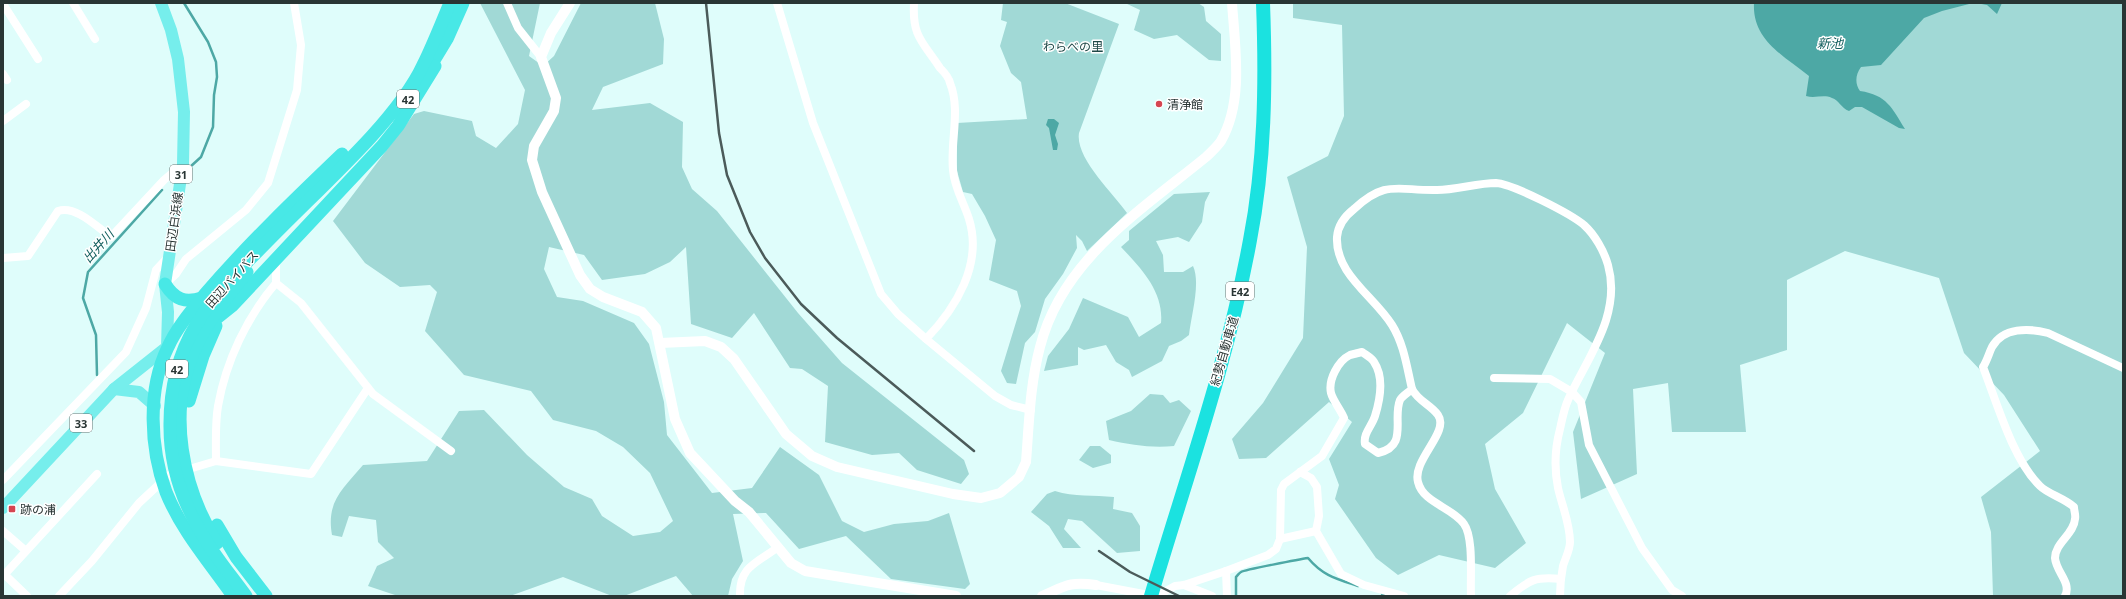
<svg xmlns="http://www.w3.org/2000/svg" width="2126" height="599" font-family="'Noto Sans','Noto Sans JP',sans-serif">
  <rect width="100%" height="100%" fill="#dffdfb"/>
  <!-- green -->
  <g fill="#a1d9d6">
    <path d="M 480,3 L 540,3 L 529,56 L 543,66 L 554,56 L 581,3 L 655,3 L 664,39 L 663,64 L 603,87 L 592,110 L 650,103 L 683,122 L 682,167 L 692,189 L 717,211 L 798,313 L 842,363 L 964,460 L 969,474 L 961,484 L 917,470 L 899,453 L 872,455 L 825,442 L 828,386 L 802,369 L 790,368 L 754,313 L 732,338 L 691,324 L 686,247 L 670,262 L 645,274 L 602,280 L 584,255 L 549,247 L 544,269 L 557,297 L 583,301 L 634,323 L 649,344 L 664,402 L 667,435 L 712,493 L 752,488 L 780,447 L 819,475 L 842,521 L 864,532 L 894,524 L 928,521 L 949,513 L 970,584 L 965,589 L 891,579 L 846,536 L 799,549 L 766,513 L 733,514 L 743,561 L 732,579 L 728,596 L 693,596 L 676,576 L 624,596 L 612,596 L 563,577 L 510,596 L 398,596 L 368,586 L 377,566 L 394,558 L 378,542 L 376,520 L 349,516 L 342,537 L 332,535 C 326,501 343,489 363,465 L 427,461 L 459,411 L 484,410 L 527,455 L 564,487 L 592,499 L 602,516 L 633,536 L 660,532 L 673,521 L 650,473 L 623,447 L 596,431 L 553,420 L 531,391 L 464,375 L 425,331 L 437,292 L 430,285 L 400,287 L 365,263 L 333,221 L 414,114 L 424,111 L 472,121 L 476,136 L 496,148 L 518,124 L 525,90 Z"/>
    <path d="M 1003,3 L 1065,3 L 1119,24 L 1079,133 C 1075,158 1113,193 1127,213 L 1087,251 L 1082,241 L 1076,235 L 1077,248 L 1063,274 L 1045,299 L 1035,332 L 1025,343 L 1016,384 L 1007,383 L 1001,371 L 1021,306 L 1017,291 L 989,280 L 996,240 L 985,216 L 972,194 L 963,192 L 957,171 L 957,123 L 1027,119 L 1021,82 L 1011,73 L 1000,46 L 1007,22 L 1001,20 Z"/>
    <path d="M 1125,3 L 1198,3 L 1204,7 L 1206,21 L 1221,34 L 1221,61 L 1209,60 L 1177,35 L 1154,39 L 1134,30 L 1140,10 Z"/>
    <path d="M 1293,3 L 2123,3 L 2123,596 L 1993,596 L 1991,532 L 1981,497 L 2040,451 L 2004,395 L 1964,353 L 1939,278 L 1845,251 L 1787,280 L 1787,350 L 1740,365 L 1746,432 L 1672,432 L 1668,383 L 1633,389 L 1637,474 L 1581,499 L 1573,432 L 1605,353 L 1567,323 L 1523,413 L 1485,444 L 1495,489 L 1526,543 L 1495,568 L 1439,555 L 1398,575 L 1376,558 L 1335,499 L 1339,485 L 1329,459 L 1352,422 L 1329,402 L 1266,458 L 1239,459 L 1232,439 L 1263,403 L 1303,338 L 1307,247 L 1287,177 L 1328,156 L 1344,116 L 1342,25 L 1293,18 Z"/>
    <path d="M 1210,192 L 1205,202 L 1202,222 L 1189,242 L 1178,237 L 1156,241 L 1163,255 L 1164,272 L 1183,272 L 1193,266 C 1201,283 1191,316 1189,335 L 1181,341 L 1169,346 L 1162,361 L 1132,377 L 1129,370 L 1116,362 L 1106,345 L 1084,350 L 1078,347 L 1078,365 L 1044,371 L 1048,356 L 1069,329 L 1083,298 L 1128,317 L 1139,337 L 1161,323 C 1164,292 1141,268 1121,247 L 1129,240 L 1129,231 L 1174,194 Z"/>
    <path d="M 1150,394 L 1163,395 L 1170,403 L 1179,400 L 1191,411 L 1174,446 C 1151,448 1131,445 1109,440 L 1106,421 L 1131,411 Z"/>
    <path d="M 1090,446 L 1100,446 L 1111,455 L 1111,463 L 1093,468 L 1079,460 Z"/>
    <path d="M 1055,491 C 1074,497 1094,495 1114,497 L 1113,509 L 1132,513 L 1140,526 L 1140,551 L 1117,553 L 1082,521 L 1068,519 L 1064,529 L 1081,548 L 1063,548 L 1049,526 L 1031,512 L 1047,494 Z"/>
  </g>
  <!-- water -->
  <g fill="#4da8a5">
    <path d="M 1754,3 L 1973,3 L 1942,11 L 1924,18 L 1881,65 L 1861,67 C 1855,75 1855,84 1860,91 C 1887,95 1892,108 1905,129 L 1899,128 L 1862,107 L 1855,107 L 1849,111 C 1841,108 1839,100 1832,98 C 1823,94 1815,99 1806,96 L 1809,76 C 1784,56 1752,40 1754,3 Z"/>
    <path d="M 1976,3 L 2002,3 L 1997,14 L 1987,5 Z"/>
    <path d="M 1048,119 L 1054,119 L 1059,123 L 1055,135 L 1058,144 L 1057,150 L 1053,150 L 1049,128 L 1046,125 Z"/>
  </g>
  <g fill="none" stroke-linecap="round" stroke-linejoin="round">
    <!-- stream -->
    <g stroke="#4da8a5" stroke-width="2.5">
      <path d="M 184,3 L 208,42 L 216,62 L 217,77 L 214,95 L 213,127 L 201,157 L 190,167"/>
      <path d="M 97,375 L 96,335 L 83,298 L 88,272 L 162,190"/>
      <path d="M 1382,594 L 1388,596"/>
      <path d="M 1236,596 L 1236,577 C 1238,575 1239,573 1241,572 C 1244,570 1301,559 1308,558 C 1323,576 1337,579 1358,586"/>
    </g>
    <!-- minor -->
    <g stroke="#fff" stroke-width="8">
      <path d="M 73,3 L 95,39"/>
      <path d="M 507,3 L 518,28 L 541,57"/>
      <path d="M 777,3 L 813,123 L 881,294 L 898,314 L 926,339 L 995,396 L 1011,405 L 1031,410"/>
      <path d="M 914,3 C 912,37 923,42 940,68 C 944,72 949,77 950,83 C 961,110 950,142 953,170 C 954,187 964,203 969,219 C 983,264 956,308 926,339"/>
      <path d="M 3,4 L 38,59"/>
      <path d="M 3,74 L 7,80"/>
      <path d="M 3,121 L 26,104"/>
      <path d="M 3,258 L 28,256 L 58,211 C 76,205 97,227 111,237 L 164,180 L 183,164"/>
      <path d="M 276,260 L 276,283 L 301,303 L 373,394 L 451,451"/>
      <path d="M 165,284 L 176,274 L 186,259 L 246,210 L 268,183 L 297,90 L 301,45 L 294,3"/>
      <path d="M 1494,378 L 1550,379 L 1572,392 L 1581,402 L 1589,445 L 1642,548 L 1672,590 L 1682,596"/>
      <path d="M 1412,389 C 1418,401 1431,405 1438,415 C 1450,432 1412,460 1418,482 C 1423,503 1452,507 1464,524 C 1474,538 1470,578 1471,596"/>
      <path d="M 216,461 C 216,443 215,424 218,406 C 226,361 247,317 276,283"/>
      <path d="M 1300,472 L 1311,478 L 1317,487 L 1319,516 L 1316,531 L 1341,574 L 1364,585 L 1404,596"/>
      <path d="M 3,480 L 126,352 L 146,308 L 156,270 L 170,255"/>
      <path d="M 3,531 L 26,551"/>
      <path d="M 1280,539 L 1316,531"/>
      <path d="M 1226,571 L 1227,596"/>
      <path d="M 3,573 L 27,596"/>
      <path d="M 5,574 L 97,474"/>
      <path d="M 1096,585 L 1154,596"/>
      <path d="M 1184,585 L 1212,596"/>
      <path d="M 59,596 L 92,561 L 139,503 L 169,475 L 216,461 L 311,474 L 368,388"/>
      <path d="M 740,596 C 739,567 756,563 777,548"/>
      <path d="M 1157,596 L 1175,586 L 1184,585 L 1226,571 L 1268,555 L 1276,549 L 1280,539 L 1281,490 L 1284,484 L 1322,456 L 1344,418 C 1341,410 1333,401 1331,393 C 1328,380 1338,361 1350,355 C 1354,354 1358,353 1362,352 C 1366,355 1372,358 1374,362 C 1384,377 1380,400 1375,416 C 1372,426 1363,433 1365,444 L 1378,453 C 1409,446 1392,419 1400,400 C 1402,396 1409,392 1412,389 C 1407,368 1404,344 1392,325 C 1374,296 1335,274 1337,237 C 1338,225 1345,216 1354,209 C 1386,179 1398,191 1437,190 C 1456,190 1477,183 1496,183 C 1513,184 1571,214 1584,225 C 1595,235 1604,251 1608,265 C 1622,315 1587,358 1568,400 C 1564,409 1562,420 1560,429 C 1555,448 1554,468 1558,488 C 1562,506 1570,523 1570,542 C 1570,550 1565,559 1563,566 C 1561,576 1560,586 1560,596"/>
      <path d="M 1510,596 C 1529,580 1536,576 1561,579"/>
      <path d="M 2065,596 C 2072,583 2056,572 2055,558 C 2055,543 2074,534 2075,519 C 2076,515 2074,511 2074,507 C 2064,498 2048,494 2040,486 C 2013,460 1997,403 1983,367 C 1987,361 1989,353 1992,347 C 2003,327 2029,328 2048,333 L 2123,368"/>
    </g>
    <!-- tertiary -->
    <g stroke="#fff" stroke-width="10">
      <path d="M 570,3 L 551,33 L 541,57 L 556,98 L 554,111 L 534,146 L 532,160 L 542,192 L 580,275 L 590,289 L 603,297 L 642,312 L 656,328 L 675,419 L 690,453 L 735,501 L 749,512 L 791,563 L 805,571 L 956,596"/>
      <path d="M 660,343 L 705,341 L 721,347 L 734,359 L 786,434 L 812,456 L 837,467 L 953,494 L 981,498 L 1000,493 L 1019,477 L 1026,462 C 1029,424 1030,384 1040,347 C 1062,260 1140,211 1206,157 C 1211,152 1217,147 1221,141 C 1244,101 1235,47 1232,3"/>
      <path d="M 1042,596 C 1065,586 1070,581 1096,585"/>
    </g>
    <!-- primary -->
    <g stroke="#76eeec" stroke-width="12">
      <path d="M 114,389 L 139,392 L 155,406"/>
      <path d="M 3,508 L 114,389 L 167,347 L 168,312 L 165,284 L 183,164 L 184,112 L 178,59 L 171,30 L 161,3"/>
    </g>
    <!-- trunk -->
    <g stroke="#48e8e6" stroke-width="13">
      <path d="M 427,72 L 447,39 L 463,3"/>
      <path d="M 165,284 C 175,300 185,303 202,298"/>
      <path d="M 217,318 L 232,306 L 382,146 L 398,126 L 435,66"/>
      <path d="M 189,401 L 203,356 L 216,326"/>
      <path d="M 217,525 L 236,557 L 266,596"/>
      <path d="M 217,543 C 182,488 167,412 194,351 C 207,321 227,297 247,272"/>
      <path d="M 233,596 C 210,563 181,530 166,492 C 150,448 147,390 168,347 C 177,327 192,310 206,293 C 248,244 295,199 342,154"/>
      <path d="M 246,596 C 230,574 212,553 199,529 C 181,498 170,463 170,427 C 169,342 209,300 265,244 C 300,208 337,174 371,137 C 390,116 411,91 423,65 C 433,45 441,24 450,3"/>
    </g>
    <!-- motorway -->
    <path stroke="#1be2e0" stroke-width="14" d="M 1151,596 C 1186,478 1228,361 1250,240 C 1265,163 1266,82 1263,3"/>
    <!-- rail -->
    <g stroke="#4b5b5a" stroke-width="2.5">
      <path d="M 706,3 L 719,133 L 727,175 L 750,232 L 765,258 L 801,304 L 837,338 L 974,451"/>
      <path d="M 1099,551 L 1130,572 L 1179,596"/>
    </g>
  </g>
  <!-- markers -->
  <g fill="#d54551" stroke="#fff" stroke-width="1.5">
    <circle cx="1159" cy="104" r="4"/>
    <rect x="8" y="505" width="8" height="8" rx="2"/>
  </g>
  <g text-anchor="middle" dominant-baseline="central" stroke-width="3" stroke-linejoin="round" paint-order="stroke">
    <!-- shield labels -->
    <g fill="#fff" stroke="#697271" stroke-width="1">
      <rect x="397" y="90" width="22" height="18" rx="3"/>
      <rect x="170" y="165" width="22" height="18" rx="3"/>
      <rect x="1226" y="282" width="28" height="18" rx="3"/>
      <rect x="166" y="360" width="22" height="18" rx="3"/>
      <rect x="70" y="414" width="22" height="18" rx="3"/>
    </g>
    <g font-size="11" font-weight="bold" fill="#293534">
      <text x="408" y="99">42</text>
      <text x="181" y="174">31</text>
      <text x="1240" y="291">E42</text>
      <text x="177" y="369">42</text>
      <text x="81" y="423">33</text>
    </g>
    <!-- park labels -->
    <g font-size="12" fill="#1f4847" stroke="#fff">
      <text x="1073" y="46">わらべの里</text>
    </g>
    <!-- poi labels -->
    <g font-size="12" fill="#293534" stroke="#fff" text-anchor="start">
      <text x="1167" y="104">清浄館</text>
      <text x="20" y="509">跡の浦</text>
    </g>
    <!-- street labels -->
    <g font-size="12" fill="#293534" stroke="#fff">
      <text transform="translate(174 222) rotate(-82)">田辺白浜線</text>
      <text transform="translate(232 279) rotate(-48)">田辺バイパス</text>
      <text transform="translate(1224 351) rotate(-74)">紀勢自動車道</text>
    </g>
    <!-- water labels -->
    <g font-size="13" font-style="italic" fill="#135f5e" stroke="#fff">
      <text x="1830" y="43">新池</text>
      <text transform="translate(98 246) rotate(-48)">出井川</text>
    </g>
  </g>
  <!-- border -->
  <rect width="2126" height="599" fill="none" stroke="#293534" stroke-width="8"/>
</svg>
